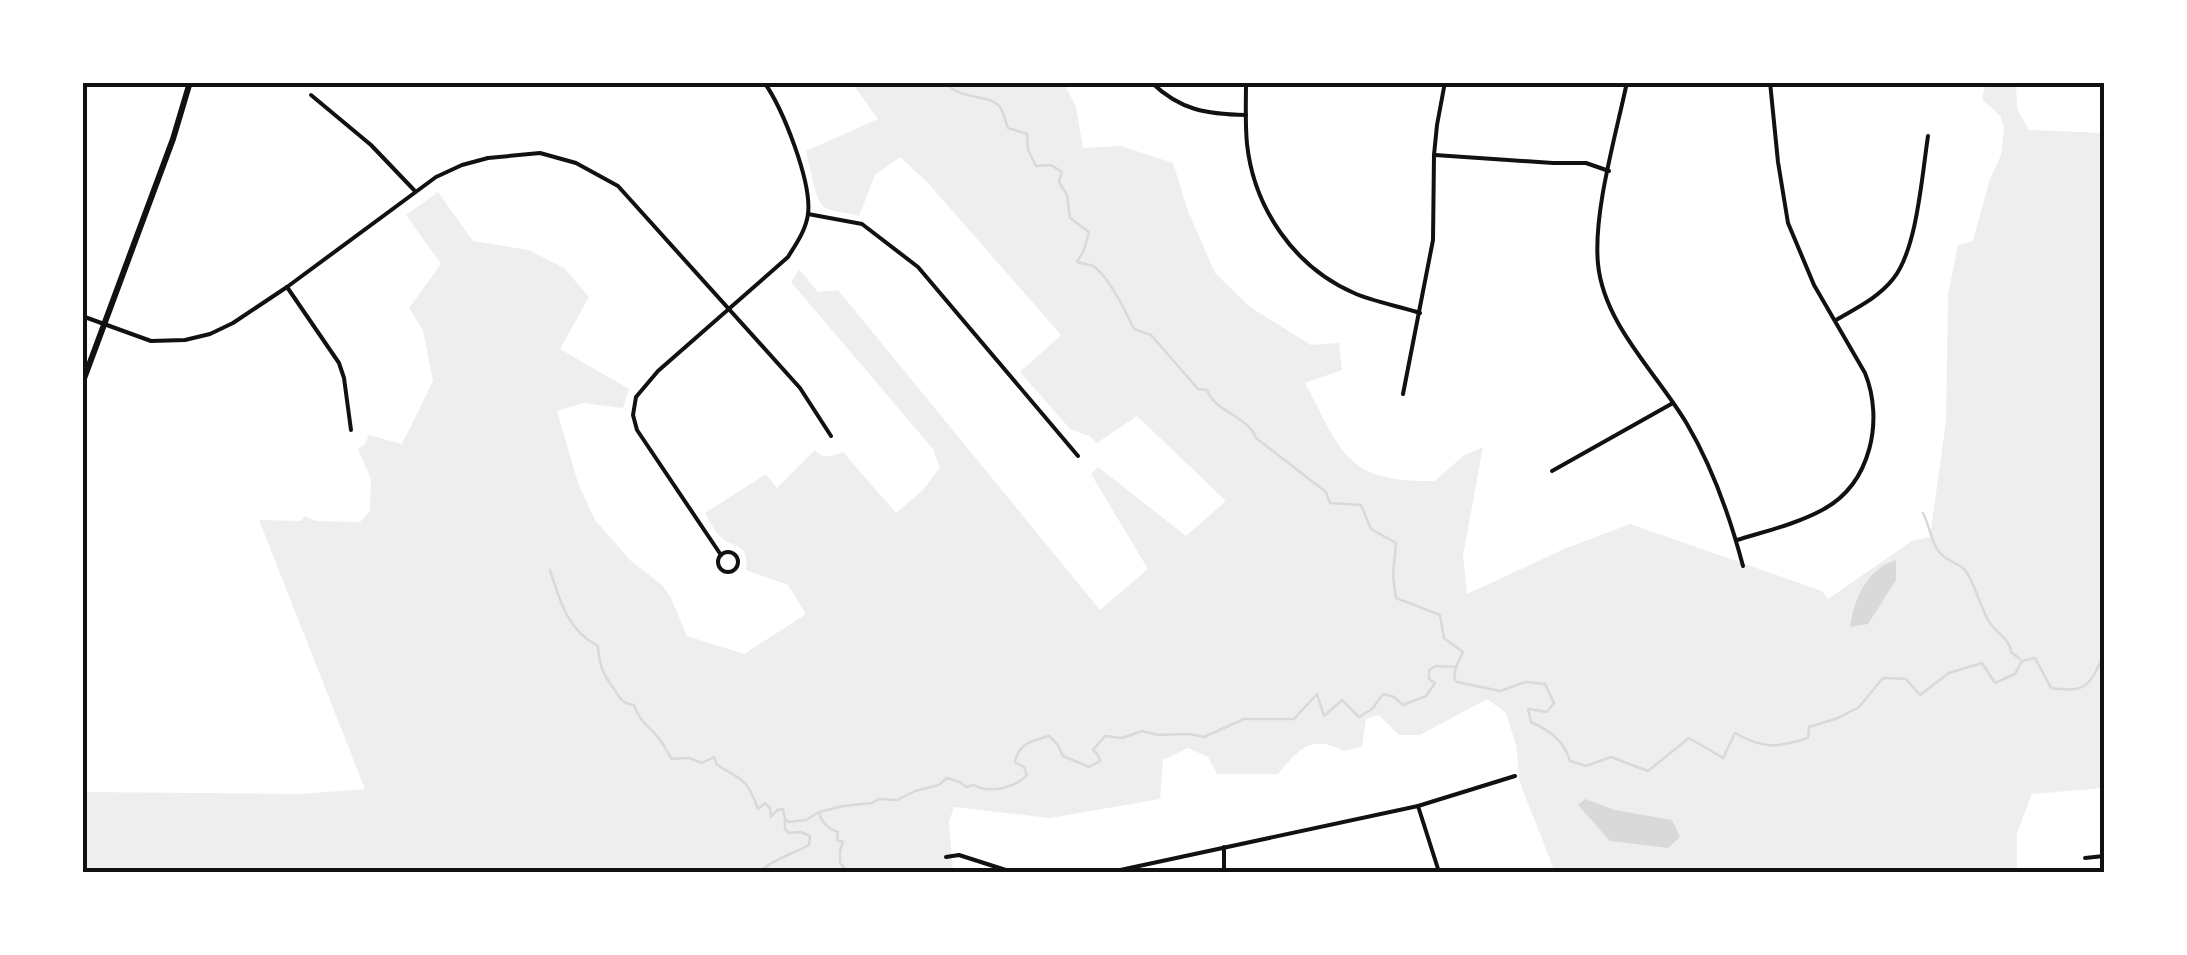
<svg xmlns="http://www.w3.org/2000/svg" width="2187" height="955" font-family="'DM Sans',sans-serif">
  <rect width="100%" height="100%" fill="#fff"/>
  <!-- green -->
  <path fill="#eee" d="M 852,83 L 1064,83 L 1076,107 L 1083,148 L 1121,146 L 1173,163 L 1188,211 L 1215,273 L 1250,307 L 1311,345 L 1339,343 L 1342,370 L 1305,383 C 1343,455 1346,482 1435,481 L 1463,456 L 1483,447 L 1463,556 L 1467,594 L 1564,549 L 1630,524 L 1822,591 L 1828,599 L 1912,541 L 1930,537 L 1946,421 L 1948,295 L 1958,245 L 1973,241 L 1989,182 L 2001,155 L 2004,128 L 2001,117 L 1982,99 L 1986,83 L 2016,83 L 2017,109 L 2029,130 L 2104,133 L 2104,788 L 2032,794 L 2017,833 L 2017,872 L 1555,872 L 1520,783 L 1516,745 L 1506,713 L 1487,699 L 1420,735 L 1399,735 L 1379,715 L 1366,719 L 1362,747 L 1343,751 C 1311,733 1298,750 1278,774 L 1217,774 L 1208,757 L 1188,748 L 1163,760 L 1160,799 L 1050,818 L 954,807 L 949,822 L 953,872 L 83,872 L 83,792 L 301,794 L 365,789 L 259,520 L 301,521 L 304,516 L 316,521 L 360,522 L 370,511 L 371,479 L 358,449 L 365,444 L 369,435 L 402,444 L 433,381 L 423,330 L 409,308 L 441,264 L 406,215 L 438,192 L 473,241 L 529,250 L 564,268 L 589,297 L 560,349 L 629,389 L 623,408 L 583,403 L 557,411 L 578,483 L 595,520 L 631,561 L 662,585 L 671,598 L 687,636 L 744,654 L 806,614 L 788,585 L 746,570 C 750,540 731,550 718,534 C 713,528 709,520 705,513 L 766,474 L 777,488 L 815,450 C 822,459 833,457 843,452 L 896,513 L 922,491 L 940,468 L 933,449 L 791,282 L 799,269 L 818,292 L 838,290 L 1100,610 L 1148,569 L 1091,474 L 1098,467 L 1186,536 L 1226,501 L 1137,416 L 1097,443 L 1089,436 L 1070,429 L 1020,372 L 1061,335 L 928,183 L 900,157 L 875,175 L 859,216 C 849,213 834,212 825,208 C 815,202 810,164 806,151 L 878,119 Z"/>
  <!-- water -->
  <g fill="#d9d9d9">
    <path d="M 1896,560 L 1896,580 L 1868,624 L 1850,627 C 1854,598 1867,569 1896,560 Z"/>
    <path d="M 1585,799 L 1615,810 L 1672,820 L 1680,837 L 1668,848 L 1610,841 L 1578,805 Z"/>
  </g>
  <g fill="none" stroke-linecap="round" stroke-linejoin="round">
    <!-- stream -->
    <g stroke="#d9d9d9" stroke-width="2.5">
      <path d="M 945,82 C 963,102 985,93 998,105 C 1004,110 1005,121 1008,128 L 1027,134 L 1028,150 L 1036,166 L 1051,165 L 1062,172 L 1059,182 L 1067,195 L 1070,218 L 1089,232 L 1084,250 L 1077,262 C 1080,263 1091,265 1093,266 C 1109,276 1126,312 1134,329 L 1151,335 L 1198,389 L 1207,390 C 1216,413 1247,415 1256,438 L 1326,492 L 1330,503 L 1361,505 L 1371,529 L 1396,543 L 1393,575 L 1396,598 L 1440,615 L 1444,638 L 1463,652 L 1456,667 L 1454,678 L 1457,682 L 1500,691 L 1526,682 L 1545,684 L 1554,703 L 1547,712 L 1528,709 L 1531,722 C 1550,731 1564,740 1570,761 L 1586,766 L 1611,757 L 1648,771 L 1689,738 L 1723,758 L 1735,733 C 1763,749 1777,748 1808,738 L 1809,727 L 1838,718 L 1859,707 L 1883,678 L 1906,679 L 1920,695 L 1949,673 L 1982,663 L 1995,683 L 2015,674 L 2022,661 L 2035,658 L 2051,688 C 2087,693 2089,686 2104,655"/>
      <path d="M 1923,513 C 1928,523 1930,533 1934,543 C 1941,560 1953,560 1964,569 C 1972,576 1981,608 1988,620 C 1995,633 2009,637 2011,652 L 2020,659"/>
      <path d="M 550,570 C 560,601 567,630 598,646 C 599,665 603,674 614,689 C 621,699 621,703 634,705 C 638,719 647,725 656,735 C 663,742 666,751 672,759 L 689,758 L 702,763 L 714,757 L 717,765 C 744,781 747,779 758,809 L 765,803 L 770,808 L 771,817 L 777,810 L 783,809 L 785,819 L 789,822 L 806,820 L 819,812 L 843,806 L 872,803 L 879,799 L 897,800 L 915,791 L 939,785 L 947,778 L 960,782 L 966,787 L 974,785 C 990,794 1015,788 1027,775 L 1024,767 L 1015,762 C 1018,744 1033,740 1049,736 L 1058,745 L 1063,756 L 1089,767 L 1100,761 L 1098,755 L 1093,750 L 1105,736 L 1122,738 L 1142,731 L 1158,735 L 1189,734 L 1204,737 L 1244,719 L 1294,719 L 1317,694 L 1324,716 L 1342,700 L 1359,717 L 1372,709 L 1383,694 L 1394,697 L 1403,705 L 1426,696 L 1435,683 L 1429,679 L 1429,670 L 1436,666 L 1455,667"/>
      <path d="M 819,813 C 822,823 828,829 838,832 L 837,840 L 843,842 L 840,851 L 840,863 L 848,872"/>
      <path d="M 759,872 C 773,859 793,854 809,845 L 810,836 L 800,832 L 789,833 L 785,829 L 785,820"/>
    </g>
    <!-- minor -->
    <g stroke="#111" stroke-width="4">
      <path d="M 1151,82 C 1181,111 1207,114 1246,115"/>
      <path d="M 1246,82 C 1246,103 1245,124 1247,144 C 1254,208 1294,267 1354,293 C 1374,302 1399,306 1420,313"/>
      <path d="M 1627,82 C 1616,135 1593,212 1598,264 C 1604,325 1657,373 1687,424 C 1713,468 1730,517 1743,566"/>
      <path d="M 311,95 L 371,145 L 414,190"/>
      <path d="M 1435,155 L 1553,163 L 1586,163 L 1609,171"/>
      <path d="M 808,214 L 862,224 L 918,267 L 1078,456"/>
      <path d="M 287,287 L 339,363 L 344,378 L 351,430"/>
      <path d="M 82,316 L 151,341 L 185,340 L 210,334 L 233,323 L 287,287 L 436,177 L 462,165 L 488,158 L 540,153 L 576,163 L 618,186 L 800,388 L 831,436"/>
      <path d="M 1836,320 C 1856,308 1878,298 1893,279 C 1917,250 1922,175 1928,136"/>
      <path d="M 1403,394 L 1433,240 L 1434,155 L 1437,125 L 1445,82"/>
      <path d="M 1552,471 L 1673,403"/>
      <path d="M 1737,540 C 1766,531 1797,524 1824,509 C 1871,483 1884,420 1865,373 L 1814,285 L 1788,223 L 1778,162 L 1770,82"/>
      <circle cx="728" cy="562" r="10"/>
      <path d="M 721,555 L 637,430 L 633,415 L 636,397 L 658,371 L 788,257 C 796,244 806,230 808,214 C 812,182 783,109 764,82"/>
      <path d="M 1418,806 L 1439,872"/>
      <path d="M 946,857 L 959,855 L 1012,872"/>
      <path d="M 2085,858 L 2104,856"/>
      <path d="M 1111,872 L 1418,806 L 1515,776"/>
      <path d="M 1224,872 L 1224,847"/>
    </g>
    <!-- primary -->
    <path stroke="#111" stroke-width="6" d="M 82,384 L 173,139 L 190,82"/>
  </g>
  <!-- border -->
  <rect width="2187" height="955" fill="none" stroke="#ffffff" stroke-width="170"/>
  <rect x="85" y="85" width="2017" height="785" fill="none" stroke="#111" stroke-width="4"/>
</svg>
